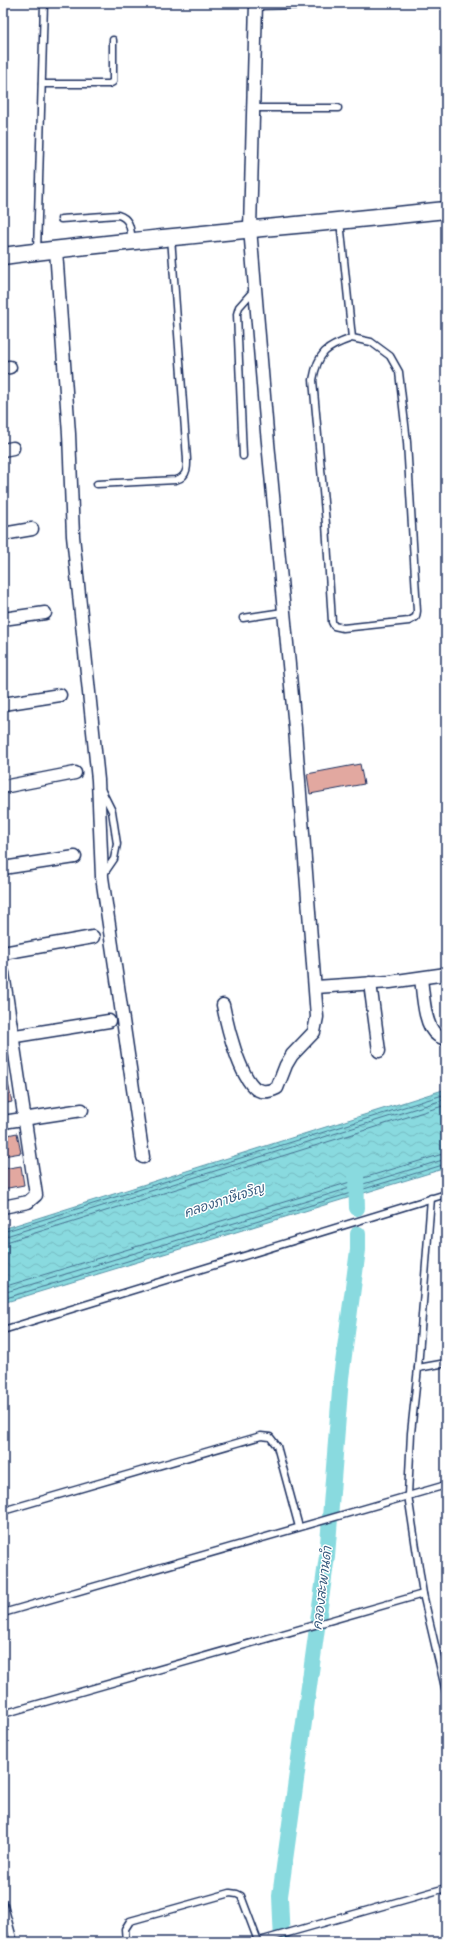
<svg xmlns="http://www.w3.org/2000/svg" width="449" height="1945" font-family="'Shantell Sans','Playpen Sans Thai',sans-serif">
  <defs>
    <pattern id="water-waves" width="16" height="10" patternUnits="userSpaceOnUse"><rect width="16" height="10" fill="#89dadf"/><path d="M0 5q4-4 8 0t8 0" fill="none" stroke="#76bbc2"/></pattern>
  </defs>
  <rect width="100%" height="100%" fill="#fff"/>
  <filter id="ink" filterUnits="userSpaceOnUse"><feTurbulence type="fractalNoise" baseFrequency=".025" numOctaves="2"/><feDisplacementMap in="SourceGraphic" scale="8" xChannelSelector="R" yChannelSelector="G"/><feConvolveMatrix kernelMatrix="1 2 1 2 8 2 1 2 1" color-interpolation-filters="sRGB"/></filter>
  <g filter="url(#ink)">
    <!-- water -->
    <path fill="url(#water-waves)" stroke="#5d96ab" d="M 446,1089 L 446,1168 L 3,1303 L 3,1229 Z"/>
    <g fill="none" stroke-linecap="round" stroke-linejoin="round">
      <!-- shore -->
      <g stroke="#477392" stroke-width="1">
        <path d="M 3,1232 L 446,1094"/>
        <path d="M 3,1237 L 446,1099"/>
        <path d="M 3,1243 L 446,1105"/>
        <path d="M 3,1287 L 446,1153"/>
        <path d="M 3,1293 L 446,1159"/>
        <path d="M 3,1299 L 446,1164"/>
      </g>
      <!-- canal -->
      <g stroke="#89dadf" stroke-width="16">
        <path d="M 356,1174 L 357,1208"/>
        <path d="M 282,1942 L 280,1896 L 327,1556 L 341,1378 L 358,1250 L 358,1234"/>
      </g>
    </g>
    <!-- building -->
    <g fill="#e2a8a0" stroke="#1b2f5e">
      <path d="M 360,764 L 364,784 L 310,794 L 307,774 Z"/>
      <path d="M 4,1047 L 7,1067 L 3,1068 L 3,1048 Z"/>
      <path d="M 8,1083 L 12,1102 L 3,1104 L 3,1084 Z"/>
      <path d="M 17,1133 L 21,1153 L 3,1156 L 3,1136 Z"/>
      <path d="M 21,1166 L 24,1185 L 3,1189 L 3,1169 Z"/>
    </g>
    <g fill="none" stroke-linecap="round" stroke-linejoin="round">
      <defs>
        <g id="lane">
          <path d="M 256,6 L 307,5 L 314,3"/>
          <path d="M 42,84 L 109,84 L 113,82 L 113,40"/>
          <path d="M 252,108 L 338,108"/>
          <path d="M 61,219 L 118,215 C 131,219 130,229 132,240"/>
          <path d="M 340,221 L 352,338 C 326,347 318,352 313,380 L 326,524 L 332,622 L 334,626 L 343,628 L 409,621 L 416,617 L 417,611 L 407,442 L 399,372 L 390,356 L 371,342 L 352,338"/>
          <path d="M 37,252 L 44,3"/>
          <path d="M 243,456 L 237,314 L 239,307 L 255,289"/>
          <path d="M 97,484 L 176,480 C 192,476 186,457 186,444 L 171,237"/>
          <path d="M 243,618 L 283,612"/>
          <path d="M 102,791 L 112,811 L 117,844 L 114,859 L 103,875"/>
          <path d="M 3,1330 L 446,1194"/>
          <path d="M 446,1363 L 418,1368 L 411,1433 L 408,1495 L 423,1594 L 446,1692"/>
          <path d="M 418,1368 L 431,1198"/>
          <path d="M 3,1511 L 261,1436 L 270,1437 L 277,1446 L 299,1527"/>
          <path d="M 3,1613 L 446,1485"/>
          <path d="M 3,1714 L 423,1594"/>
          <path d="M 3,1902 L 14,1942"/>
          <path d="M 126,1942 L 125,1929 L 130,1921 L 230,1893 L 237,1894 L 241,1896 L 258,1941"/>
          <path d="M 256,1942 L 446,1888"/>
        </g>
        <g id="street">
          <path d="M 56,250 L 69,434 L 73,536 L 98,780 L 102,877 L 143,1157"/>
          <path d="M 3,368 L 10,367"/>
          <path d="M 3,450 L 13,448"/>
          <path d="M 3,534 L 32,529"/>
          <path d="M 3,619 L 45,613"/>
          <path d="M 3,704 L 60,695"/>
          <path d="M 3,787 L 75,773"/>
          <path d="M 3,868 L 75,857"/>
          <path d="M 3,953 L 93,937"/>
          <path d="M 3,973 L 36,1195 L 28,1202 L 3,1207"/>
          <path d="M 421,978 C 423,993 424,1027 437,1035 C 439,1037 443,1038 446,1039"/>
          <path d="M 370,983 L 379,1051"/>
          <path d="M 316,987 L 390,982 L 446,974"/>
          <path d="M 223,1005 C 227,1025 239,1076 256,1089 C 263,1093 271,1091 277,1088 L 286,1065 L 292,1055 L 314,1032 L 317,1017 L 295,728 L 267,432 L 250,228 L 256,3"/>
          <path d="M 3,1038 L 109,1021"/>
          <path d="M 3,1122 L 82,1110"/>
        </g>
        <path id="secondary" d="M 3,256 C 150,237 298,226 446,210"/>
      </defs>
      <!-- lane casing -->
      <use href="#lane" stroke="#1b2f5e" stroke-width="9"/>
      <!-- street casing -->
      <use href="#street" stroke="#1b2f5e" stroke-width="15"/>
      <!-- secondary casing -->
      <use href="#secondary" stroke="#1b2f5e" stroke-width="19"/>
      <!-- lane -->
      <use href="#lane" stroke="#fff" stroke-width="6"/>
      <!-- street -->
      <use href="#street" stroke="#fff" stroke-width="12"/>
      <!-- secondary -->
      <use href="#secondary" stroke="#fff" stroke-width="16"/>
    </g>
  </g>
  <g text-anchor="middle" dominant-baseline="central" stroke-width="3" stroke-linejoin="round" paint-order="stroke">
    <!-- water labels -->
    <g font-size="13" font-style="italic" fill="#365a7e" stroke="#fff">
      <text transform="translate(224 1200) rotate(-18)">คลองภาษีเจริญ</text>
      <text transform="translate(322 1588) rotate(-83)">คลองสะพานดำ</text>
    </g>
  </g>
  <!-- margin -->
  <rect width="449" height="1945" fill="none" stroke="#fff" stroke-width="16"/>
  <rect x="8" y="8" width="433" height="1929" fill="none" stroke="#1b2f5e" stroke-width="1.5" filter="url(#ink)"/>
</svg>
